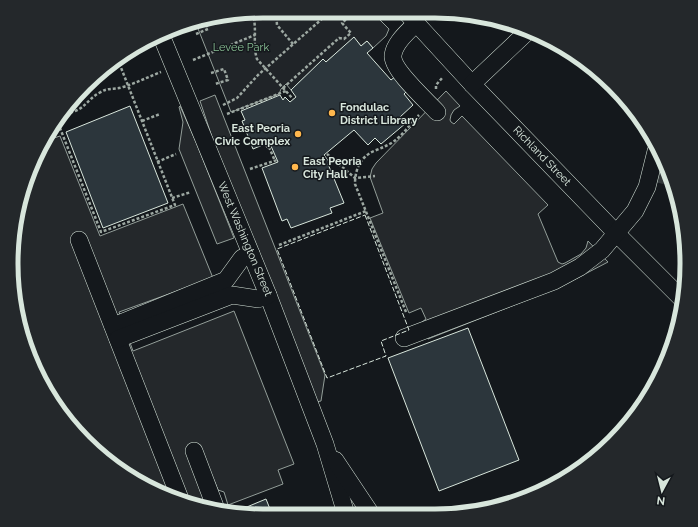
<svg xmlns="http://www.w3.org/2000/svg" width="698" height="527" font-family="Raleway,sans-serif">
  <rect width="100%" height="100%" fill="#14181c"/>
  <!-- green -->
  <path fill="#202428" stroke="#939e99" d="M 264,11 L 371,11 L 389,29 L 386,36 L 373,48 L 367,41 L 361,46 L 354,38 L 326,62 L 323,60 L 291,90 L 286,84 L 281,89 L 279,94 L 231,112 L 195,21 Z"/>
  <!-- parking -->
  <g fill="#24282b" stroke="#939e99">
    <path d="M 446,91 L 460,106 L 454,110 L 451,115 L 450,120 L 451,122 L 454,124 L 462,116 L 548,205 L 538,214 L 558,262 L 562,264 L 565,263 L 581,254 L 586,248 L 588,241 L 608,262 L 560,287 L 428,339 L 422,322 L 426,319 L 421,308 L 409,313 L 370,218 L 383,213 L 370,177 L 372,169 L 376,163 Z"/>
    <path d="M 215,95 L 325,375 L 321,401 L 316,402 L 212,137 L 200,101 Z"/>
    <path d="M 180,106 L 196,142 L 234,238 L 217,244 L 179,149 L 183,122 L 179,107 Z"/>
    <path d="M 60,136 L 100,236 L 183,204 L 213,278 L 119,312 L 133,351 L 234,311 L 294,464 L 278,470 L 283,484 L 228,505 L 224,492 L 218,490 L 213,478 L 209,506 L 137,482 L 97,453 L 54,404 L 24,344 L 12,280 L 16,214 L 37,152 L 45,141 Z"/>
  </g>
  <!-- building -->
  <g fill="#2c363c" stroke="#d8e6dc">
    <path d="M 354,37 L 361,46 L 367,41 L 373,48 L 367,53 L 391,80 L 396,76 L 408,90 L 404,94 L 413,105 L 400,117 L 406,123 L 381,144 L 375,138 L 368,145 L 354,130 L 324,155 L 330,163 L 328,164 L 344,203 L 330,208 L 332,213 L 291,228 L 287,219 L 282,221 L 262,168 L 278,162 L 271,146 L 267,148 L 265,144 L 253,149 L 242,121 L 245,120 L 241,111 L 280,95 L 283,100 L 285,97 L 290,102 L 296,97 L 291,90 L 323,59 L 326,62 Z"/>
    <path d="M 114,62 L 116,67 L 100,73 Z"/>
    <path d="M 130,106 L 168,203 L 103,228 L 66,132 Z"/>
    <path d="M 468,328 L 519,460 L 439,491 L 388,358 Z"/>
    <path d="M 266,499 L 272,514 L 230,514 Z"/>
  </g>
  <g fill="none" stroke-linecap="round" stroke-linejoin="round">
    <!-- minor-tunnel -->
    <path stroke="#313739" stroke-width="17" stroke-dasharray="17 8" stroke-linecap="butt" d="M 651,172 L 666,176"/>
    <defs>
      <g id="minor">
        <path d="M 405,11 L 472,84 L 616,233 L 682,299"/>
        <path d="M 416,23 C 408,32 395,42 393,55 C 391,69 427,101 437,112"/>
        <path d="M 161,35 L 268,295 L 325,444 L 346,514"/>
        <path d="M 472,84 L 527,32"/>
        <path d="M 79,240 L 179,496"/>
        <path d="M 113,326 L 226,280 L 242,258 L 251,254"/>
        <path d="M 404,338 L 554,281 L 580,267 L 602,250 L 635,211 L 647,187 L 656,151"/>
        <path d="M 118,339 L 232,295 L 258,299 L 268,295"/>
        <path d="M 194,451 L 216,509"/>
        <path d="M 335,460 L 371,514"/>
      </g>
    </defs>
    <!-- minor casing -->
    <use href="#minor" stroke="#d8e6dc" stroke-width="18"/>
    <!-- path -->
    <g stroke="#9da8a2" stroke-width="2.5" stroke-dasharray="3 2" stroke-linecap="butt">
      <path d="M 276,12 L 277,25 L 293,44"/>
      <path d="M 252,13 C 258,27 252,44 257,59 L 293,99"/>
      <path d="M 191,23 L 200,19"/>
      <path d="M 196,34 L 208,29 L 204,19"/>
      <path d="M 193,60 L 255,35"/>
      <path d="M 211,73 L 224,69 L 228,80 L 215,84"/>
      <path d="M 283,88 L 339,38 L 344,39 L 351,33 L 342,23 L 355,11"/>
      <path d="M 436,89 L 436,85 L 443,77"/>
      <path d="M 223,105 L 237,98 L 258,75 L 331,11"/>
      <path d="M 65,113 C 84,112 85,101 99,93 C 108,87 114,90 123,87 C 136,83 148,77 161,72"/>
      <path d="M 227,114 L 286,91"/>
      <path d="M 142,121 L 160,114"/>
      <path d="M 58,123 L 101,232 L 175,205 L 118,60"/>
      <path d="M 269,147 L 275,161"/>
      <path d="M 327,154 L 355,178 L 375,176"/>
      <path d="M 157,162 L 176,154"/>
      <path d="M 250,169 L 277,160"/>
      <path d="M 172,198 L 191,192"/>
      <path d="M 279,245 L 366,211"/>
      <path d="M 406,312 L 355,184 C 355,170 360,157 374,151 C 381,148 387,146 393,142 C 403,135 411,123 419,115"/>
    </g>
    <!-- minor -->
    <use href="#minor" stroke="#14181c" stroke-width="17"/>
    <!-- fence -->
    <path stroke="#d8e6dc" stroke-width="1" stroke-dasharray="5 2" stroke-linecap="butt" d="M 365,215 L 409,330 L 381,341 L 386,356 L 327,378 L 277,249 Z"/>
  </g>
  <!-- markers -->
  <g fill="#ffb74d" stroke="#14181c" stroke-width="1.5">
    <circle cx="332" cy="113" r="4"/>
    <circle cx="298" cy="134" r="4"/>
    <circle cx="295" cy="167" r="4"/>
  </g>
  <g text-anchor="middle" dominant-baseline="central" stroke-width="3" stroke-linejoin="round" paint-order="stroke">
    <!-- park labels -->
    <g font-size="11" fill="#8ac095" stroke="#14181c">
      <text x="241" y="47">Levee Park</text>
    </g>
    <!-- poi labels -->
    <g font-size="11" font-weight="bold" fill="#d8e6dc" stroke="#14181c" text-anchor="start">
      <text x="340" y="107">Fondulac<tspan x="340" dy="13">District Library</tspan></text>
      <text x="290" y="128" text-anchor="end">East Peoria<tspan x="290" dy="13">Civic Complex</tspan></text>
      <text x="303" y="161">East Peoria<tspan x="303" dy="13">City Hall</tspan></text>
    </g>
    <!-- street labels -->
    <g font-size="11" fill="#d8e6dc" stroke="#14181c">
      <text transform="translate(542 156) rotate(46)">Richland Street</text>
      <text transform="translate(245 239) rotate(67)">West Washington Street</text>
    </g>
  </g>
  <!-- crop -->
  <path d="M0 0H698V527H0ZM263 18H435A245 245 0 0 1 680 263V264A245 245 0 0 1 435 509H263A245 245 0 0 1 18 264V263A245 245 0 0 1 263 18Z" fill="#24282b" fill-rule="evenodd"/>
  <path fill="none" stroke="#d8e6dc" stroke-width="5" d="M263 18H435A245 245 0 0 1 680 263V264A245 245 0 0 1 435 509H263A245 245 0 0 1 18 264V263A245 245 0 0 1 263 18Z"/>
  <!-- north arrow -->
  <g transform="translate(662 491) rotate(187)" stroke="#14181c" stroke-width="3" paint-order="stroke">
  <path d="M0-3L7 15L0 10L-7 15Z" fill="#d8e6dc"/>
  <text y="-6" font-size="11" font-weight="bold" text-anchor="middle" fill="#d8e6dc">N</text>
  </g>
</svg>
